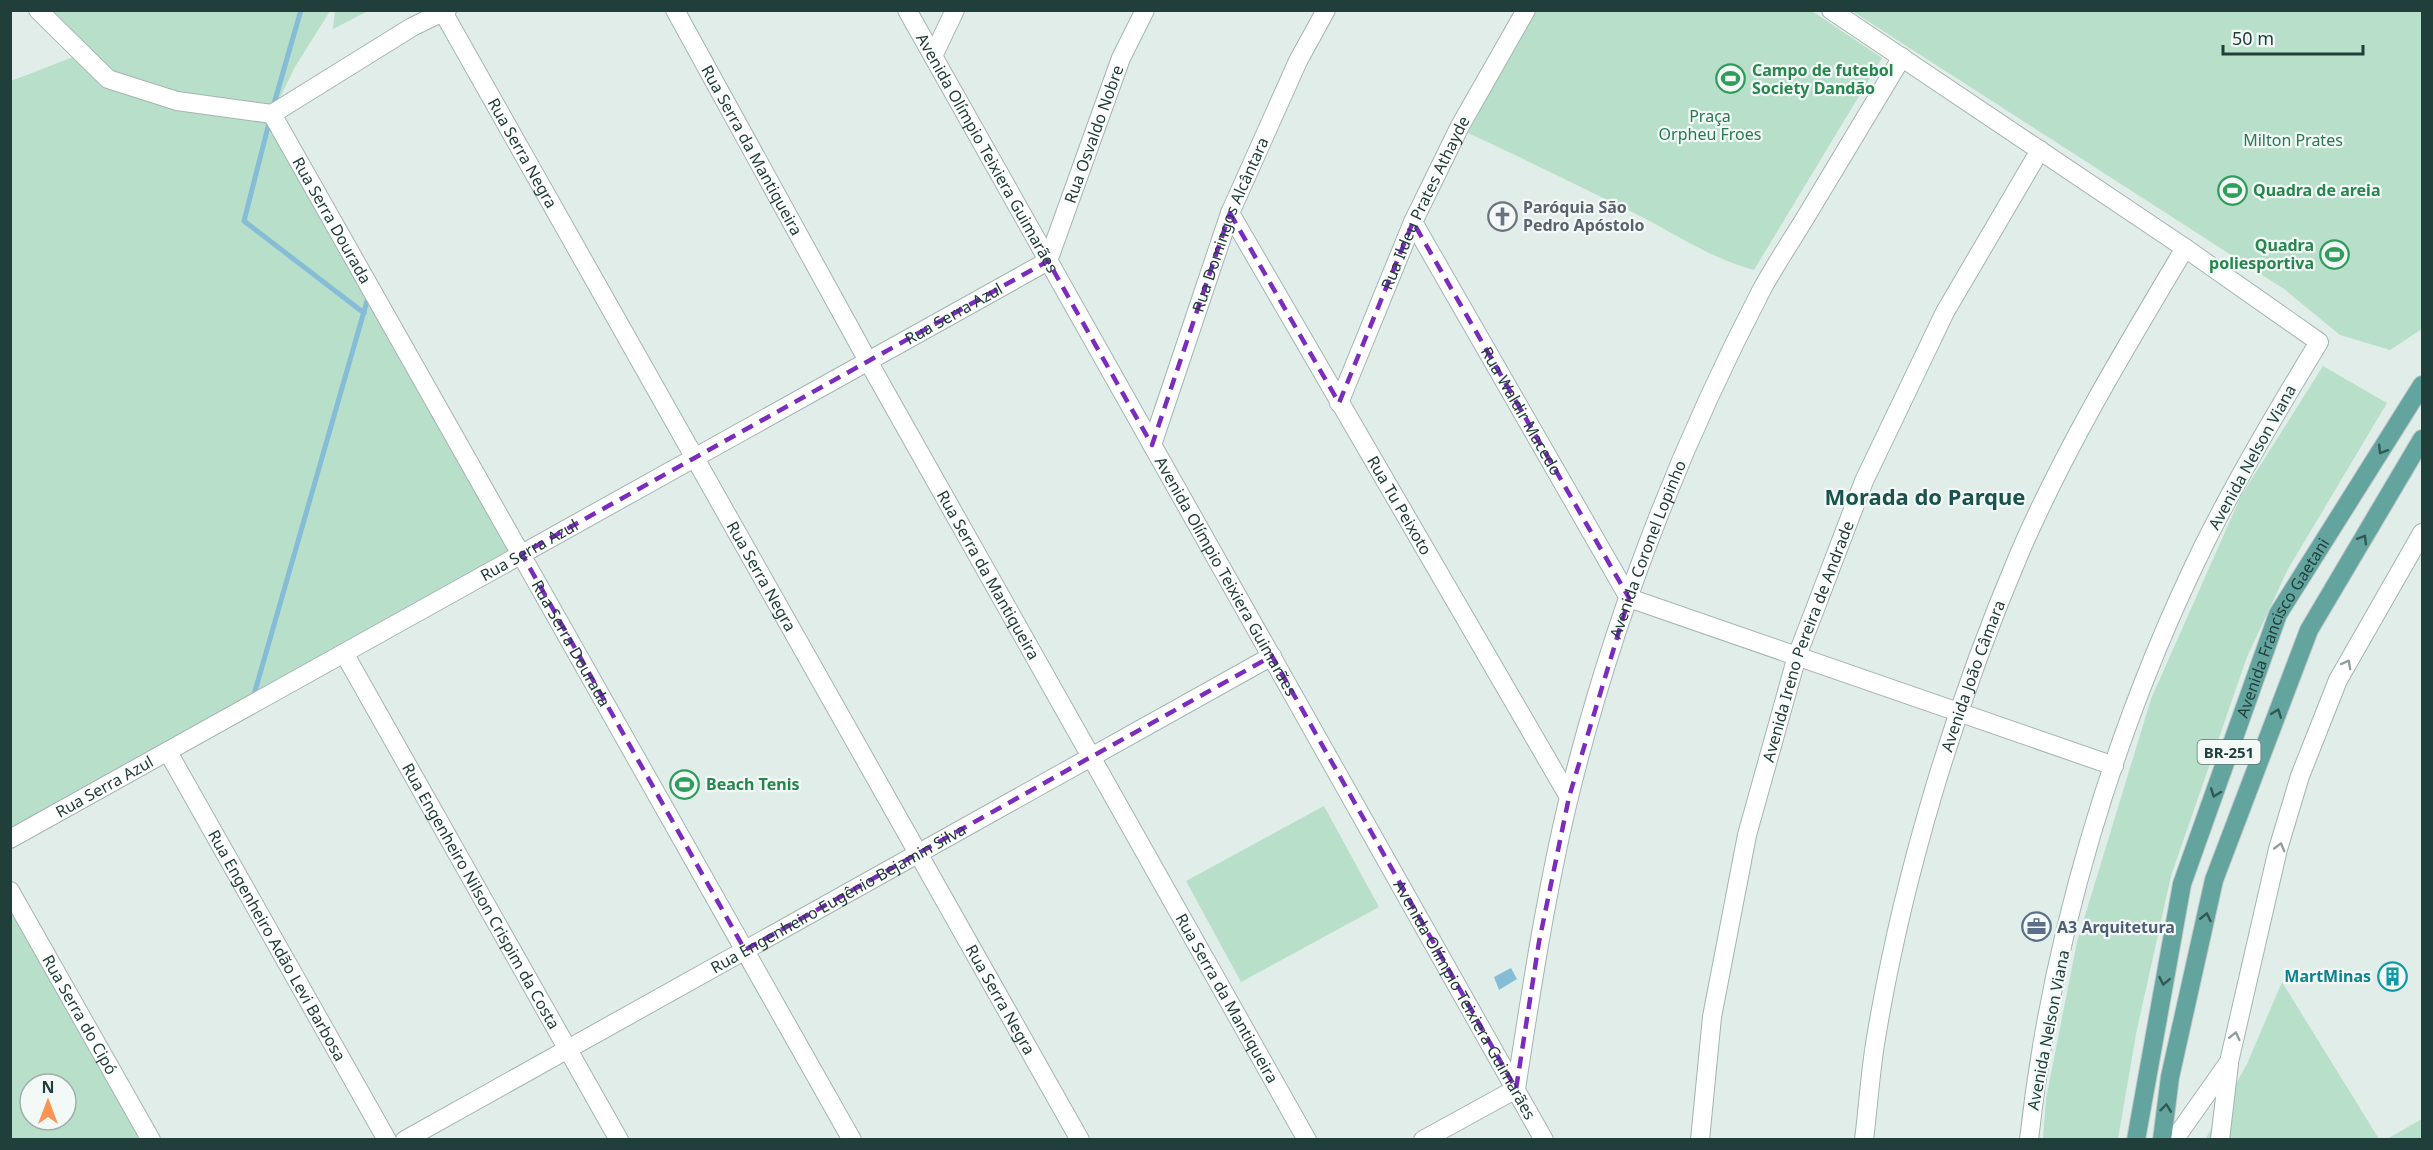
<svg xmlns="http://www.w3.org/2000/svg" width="2433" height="1150" font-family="'Noto Sans',sans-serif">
  <rect width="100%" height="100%" fill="#e1ede9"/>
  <!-- green -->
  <g fill="#b8dfc9" fill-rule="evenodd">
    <path d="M 38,11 L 330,11 L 295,67 L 272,114 L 522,554 L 11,839 L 11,81 L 81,54 Z"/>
    <path d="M 335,11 L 335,10 L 368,11 L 333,29 Z"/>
    <path d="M 1533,11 L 1812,11 L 1882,58 L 1754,270 C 1715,260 1678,236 1642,217 C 1584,188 1526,160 1468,133 Z"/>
    <path d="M 1852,11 L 2422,11 L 2422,329 L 2390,350 L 2340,335 L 2284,289 Z"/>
    <path d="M 2323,366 L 2387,403 L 2288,569 L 2247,657 L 2171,876 L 2136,1034 L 2118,1139 L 2043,1139 L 2046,1099 L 2077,942 L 2151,699 L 2241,496 Z"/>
    <path d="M 1324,806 L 1379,907 L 1241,982 L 1186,881 Z"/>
    <path d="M 11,891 L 151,1139 L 11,1139 ZM 30,1084 L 66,1084 L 66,1120 L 30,1120 Z"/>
    <path d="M 2282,982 L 2379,1139 L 2205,1140 L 2247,1064 Z"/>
    <path d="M 2422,1119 L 2422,1139 L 2387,1139 Z"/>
  </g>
  <!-- water -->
  <path fill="#85bdd6" d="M 1511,968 L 1517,979 L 1499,990 L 1494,977 Z"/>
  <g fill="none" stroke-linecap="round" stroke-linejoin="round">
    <!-- stream -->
    <g stroke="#85bdd6" stroke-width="5">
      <path d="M 273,107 L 301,10"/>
      <path d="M 270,119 L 244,221 L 364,313"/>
      <path d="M 253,698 L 369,294"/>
    </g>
    <defs>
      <g id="minor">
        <path d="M 38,10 L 108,79 L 177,101 L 272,114 L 412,27 L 447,10"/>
        <path id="s1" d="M 675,10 L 868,361 L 1307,1140"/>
        <path id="s2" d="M 907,10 L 1544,1140"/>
        <path d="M 1831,10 L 2185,248 L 2319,342 C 2278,409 2238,476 2203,547 C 2114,729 2051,938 2029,1140"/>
        <path id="s3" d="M 443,12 L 1080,1140"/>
        <path d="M 933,56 L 955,10"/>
        <path id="s4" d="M 272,114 L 852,1140"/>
        <path id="s5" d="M 1230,213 L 1569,797"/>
        <path id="s6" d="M 1413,222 L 1629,598 L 2114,766"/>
        <path id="s7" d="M 1339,403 L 1413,222 L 1460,126 L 1526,10"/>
        <path id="s8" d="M 1152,445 L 1230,213 L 1298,61 L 1326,10"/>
        <path id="s9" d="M 344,653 L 619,1140"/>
        <path id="s10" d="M 168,752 L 387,1140"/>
        <path id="s11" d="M 10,839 L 1048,261 L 1121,58 L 1145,10"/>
        <path id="s12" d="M 10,891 L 151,1140"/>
        <path id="s13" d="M 405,1140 L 1272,656"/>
        <path id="s14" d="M 1423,1140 L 1516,1089 C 1531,991 1546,893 1569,797 C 1612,622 1678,451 1761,291 C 1776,263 1794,237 1810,210 C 1841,159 1871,108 1902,57"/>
        <path id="s15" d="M 1700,1140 L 1712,1017 L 1747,835 L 1797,656 L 1864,481 L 1945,312 L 2040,150"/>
        <path id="s16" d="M 1864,1140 C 1868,1108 1870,1076 1875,1044 C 1902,878 1954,707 2020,552 C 2066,446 2126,347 2185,248"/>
        <path d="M 2174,1140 L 2229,1062 L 2278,849 L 2300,776 L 2338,680 L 2422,533"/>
        <path d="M 2220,1140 L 2229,1064"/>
      </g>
      <g id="major">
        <path id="s17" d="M 2136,1140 L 2182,884 L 2278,614 L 2422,385"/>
        <path d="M 2162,1140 L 2170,1077 L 2214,880 L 2309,630 L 2422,439"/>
      </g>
    </defs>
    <!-- minor casing -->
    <use href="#minor" stroke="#a3b5b1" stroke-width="20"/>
    <!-- major casing -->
    <use href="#major" stroke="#c1c9c8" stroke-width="20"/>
    <!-- minor -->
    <use href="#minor" stroke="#fff" stroke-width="18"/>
    <!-- major -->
    <use href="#major" stroke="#63a59e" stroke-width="18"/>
  </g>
  <!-- one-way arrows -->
  <defs><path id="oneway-chevron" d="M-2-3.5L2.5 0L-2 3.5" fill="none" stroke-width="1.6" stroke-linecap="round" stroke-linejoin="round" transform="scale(1.5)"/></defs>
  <g stroke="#315854">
    <use href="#oneway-chevron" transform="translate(2382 450) rotate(122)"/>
    <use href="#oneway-chevron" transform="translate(2363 539) rotate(-59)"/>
    <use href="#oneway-chevron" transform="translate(2277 713) rotate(-69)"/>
    <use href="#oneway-chevron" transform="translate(2215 793) rotate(110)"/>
    <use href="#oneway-chevron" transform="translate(2206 917) rotate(-77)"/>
    <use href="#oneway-chevron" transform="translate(2164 981) rotate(101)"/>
    <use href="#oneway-chevron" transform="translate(2166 1108) rotate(-83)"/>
  </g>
  <g stroke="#909f9d">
    <use href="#oneway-chevron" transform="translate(2347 664) rotate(-61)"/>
    <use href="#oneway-chevron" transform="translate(2280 847) rotate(-75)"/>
    <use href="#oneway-chevron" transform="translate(2235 1036) rotate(-77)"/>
  </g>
  <!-- marked area -->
  <path fill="none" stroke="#7b2cbf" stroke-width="4.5" stroke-dasharray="12 8" stroke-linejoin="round" d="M 1230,213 L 1339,403 L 1413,222 L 1629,598 L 1569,797 L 1539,942 L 1516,1089 L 1272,656 L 745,950 L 522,554 L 1048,261 L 1152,445 Z"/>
  <!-- icons -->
  <defs>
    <symbol id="stadium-ring" viewBox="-11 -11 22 22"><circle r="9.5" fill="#f2f9f6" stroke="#2e9e5b" stroke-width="1.5"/><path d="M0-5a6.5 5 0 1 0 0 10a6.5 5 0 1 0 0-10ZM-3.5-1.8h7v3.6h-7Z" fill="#2e9e5b"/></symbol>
    <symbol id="church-ring" viewBox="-11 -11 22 22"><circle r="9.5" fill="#f2f9f6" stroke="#6b7280" stroke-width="1.5"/><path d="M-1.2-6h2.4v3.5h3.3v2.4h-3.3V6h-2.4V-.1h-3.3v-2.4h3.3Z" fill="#6b7280"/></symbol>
    <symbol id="office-ring" viewBox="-11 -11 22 22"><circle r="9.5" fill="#f2f9f6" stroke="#5c6f8a" stroke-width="1.5"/><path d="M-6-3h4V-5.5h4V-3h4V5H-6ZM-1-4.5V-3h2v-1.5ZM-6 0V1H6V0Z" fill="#5c6f8a"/></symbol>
    <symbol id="building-ring" viewBox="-11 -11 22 22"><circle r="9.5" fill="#f2f9f6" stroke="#0f9aa8" stroke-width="1.5"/><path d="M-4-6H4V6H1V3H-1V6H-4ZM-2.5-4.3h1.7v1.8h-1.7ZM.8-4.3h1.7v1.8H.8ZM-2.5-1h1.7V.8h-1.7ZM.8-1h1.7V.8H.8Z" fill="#0f9aa8"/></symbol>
  </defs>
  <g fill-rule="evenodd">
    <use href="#stadium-ring" x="1714" y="62" width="33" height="33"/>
    <use href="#stadium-ring" x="2216" y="174" width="33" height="33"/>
    <use href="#church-ring" x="1486" y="200" width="33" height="33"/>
    <use href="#stadium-ring" x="2318" y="238" width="33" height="33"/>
    <use href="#stadium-ring" x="668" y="768" width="33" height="33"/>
    <use href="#office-ring" x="2020" y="910" width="33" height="33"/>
    <use href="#building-ring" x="2376" y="960" width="33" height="33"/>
  </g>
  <g text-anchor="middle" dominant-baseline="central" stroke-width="4.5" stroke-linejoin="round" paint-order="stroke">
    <!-- shield labels -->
    <rect fill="#f2f9f6" stroke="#5f7773" stroke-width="1.5" x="2197.5" y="740" width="63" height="24" rx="4.5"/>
    <g font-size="15" font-weight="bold" fill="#203f3b">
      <text x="2229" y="752">BR-251</text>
    </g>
    <!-- leisure labels -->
    <g font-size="16" font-weight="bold" fill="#27864d" stroke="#f2f9f6" text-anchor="start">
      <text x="1752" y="70">Campo de futebol<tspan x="1752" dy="18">Society Dandão</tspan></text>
      <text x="2253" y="190">Quadra de areia</text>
      <text x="2314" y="245" text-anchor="end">Quadra<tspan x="2314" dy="18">poliesportiva</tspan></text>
      <text x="706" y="784">Beach Tenis</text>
    </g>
    <!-- park labels -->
    <g font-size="16" fill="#287853" stroke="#f2f9f6">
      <text x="1710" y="116">Praça<tspan x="1710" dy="18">Orpheu Froes</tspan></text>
      <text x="2293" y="140">Milton Prates</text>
    </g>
    <!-- street labels -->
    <g font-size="16" fill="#203f3b" stroke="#f2f9f6">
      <text stroke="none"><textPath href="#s11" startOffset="1323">Rua Osvaldo Nobre</textPath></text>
      <text stroke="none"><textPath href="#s1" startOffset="160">Rua Serra da Mantiqueira</textPath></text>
      <text stroke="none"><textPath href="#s2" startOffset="164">Avenida Olímpio Teixiera Guimarães</textPath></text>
      <text stroke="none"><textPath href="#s3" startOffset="162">Rua Serra Negra</textPath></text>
      <text stroke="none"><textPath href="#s7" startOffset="218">Rua Ildeu Prates Athayde</textPath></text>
      <text stroke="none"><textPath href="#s4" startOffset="122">Rua Serra Dourada</textPath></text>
      <text stroke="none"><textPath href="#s8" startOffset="234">Rua Domingos Alcântara</textPath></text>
      <text stroke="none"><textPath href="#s11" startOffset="1080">Rua Serra Azul</textPath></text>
      <text stroke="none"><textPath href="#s6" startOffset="218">Rua Waldir Macedo</textPath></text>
      <text transform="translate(2252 457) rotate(-61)">Avenida Nelson Viana</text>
      <text stroke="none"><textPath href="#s5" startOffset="338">Rua Tu Peixoto</textPath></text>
      <text stroke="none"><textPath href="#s11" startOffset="594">Rua Serra Azul</textPath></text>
      <text stroke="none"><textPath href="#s14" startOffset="663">Avenida Coronel Lopinho</textPath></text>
      <text stroke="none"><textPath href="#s2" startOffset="650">Avenida Olímpio Teixiera Guimarães</textPath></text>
      <text stroke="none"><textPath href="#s3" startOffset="648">Rua Serra Negra</textPath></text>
      <text stroke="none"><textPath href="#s1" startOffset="646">Rua Serra da Mantiqueira</textPath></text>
      <text stroke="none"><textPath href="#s17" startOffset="536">Avenida Francisco Gaetani</textPath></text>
      <text stroke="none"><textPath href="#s4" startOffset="608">Rua Serra Dourada</textPath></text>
      <text stroke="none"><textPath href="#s15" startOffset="512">Avenida Ireno Pereira de Andrade</textPath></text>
      <text stroke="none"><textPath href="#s16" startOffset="478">Avenida João Câmara</textPath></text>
      <text stroke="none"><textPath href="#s11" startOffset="108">Rua Serra Azul</textPath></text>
      <text stroke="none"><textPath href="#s9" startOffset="279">Rua Engenheiro Nilson Crispim da Costa</textPath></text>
      <text stroke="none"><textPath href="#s13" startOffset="496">Rua Engenheiro Eugênio Bejamin Silva</textPath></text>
      <text stroke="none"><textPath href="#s10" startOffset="222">Rua Engenheiro Adão Levi Barbosa</textPath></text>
      <text stroke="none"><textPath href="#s2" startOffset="1136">Avenida Olímpio Teixiera Guimarães</textPath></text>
      <text stroke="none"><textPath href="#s3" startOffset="1134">Rua Serra Negra</textPath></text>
      <text stroke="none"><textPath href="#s1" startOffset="1132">Rua Serra da Mantiqueira</textPath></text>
      <text stroke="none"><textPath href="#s12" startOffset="142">Rua Serra do Cipó</textPath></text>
      <text transform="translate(2048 1030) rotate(-79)">Avenida Nelson Viana</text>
    </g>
    <!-- worship labels -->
    <g font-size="16" font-weight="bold" fill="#5b616d" stroke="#f2f9f6" text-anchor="start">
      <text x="1523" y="207">Paróquia São<tspan x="1523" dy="18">Pedro Apóstolo</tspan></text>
    </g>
    <!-- service labels -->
    <g font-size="16" font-weight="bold" fill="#4e5e75" stroke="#f2f9f6" text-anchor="start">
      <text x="2057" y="927">A3 Arquitetura</text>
    </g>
    <!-- culture labels -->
    <g font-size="16" font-weight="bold" fill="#0d838f" stroke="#f2f9f6" text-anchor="end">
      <text x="2371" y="976">MartMinas</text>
    </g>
    <!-- district labels -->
    <g font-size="22" font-weight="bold" fill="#1b524d" stroke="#f2f9f6">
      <text x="1925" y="496">Morada do Parque</text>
    </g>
  </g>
  <!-- border -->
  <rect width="2433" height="1150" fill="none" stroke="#203f3b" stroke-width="24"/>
  <!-- north arrow -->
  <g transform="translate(48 1102)"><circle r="28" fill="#f2f9f6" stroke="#9eafab" stroke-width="1.5"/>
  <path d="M0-4.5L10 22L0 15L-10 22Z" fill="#fb9351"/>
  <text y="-9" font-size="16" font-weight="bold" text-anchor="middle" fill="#203f3b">N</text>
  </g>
  <!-- scale -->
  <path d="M2223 45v9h140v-9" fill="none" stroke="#203f3b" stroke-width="3"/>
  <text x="2232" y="45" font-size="18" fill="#203f3b" stroke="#f2f9f6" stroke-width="4.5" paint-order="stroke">50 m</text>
</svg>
